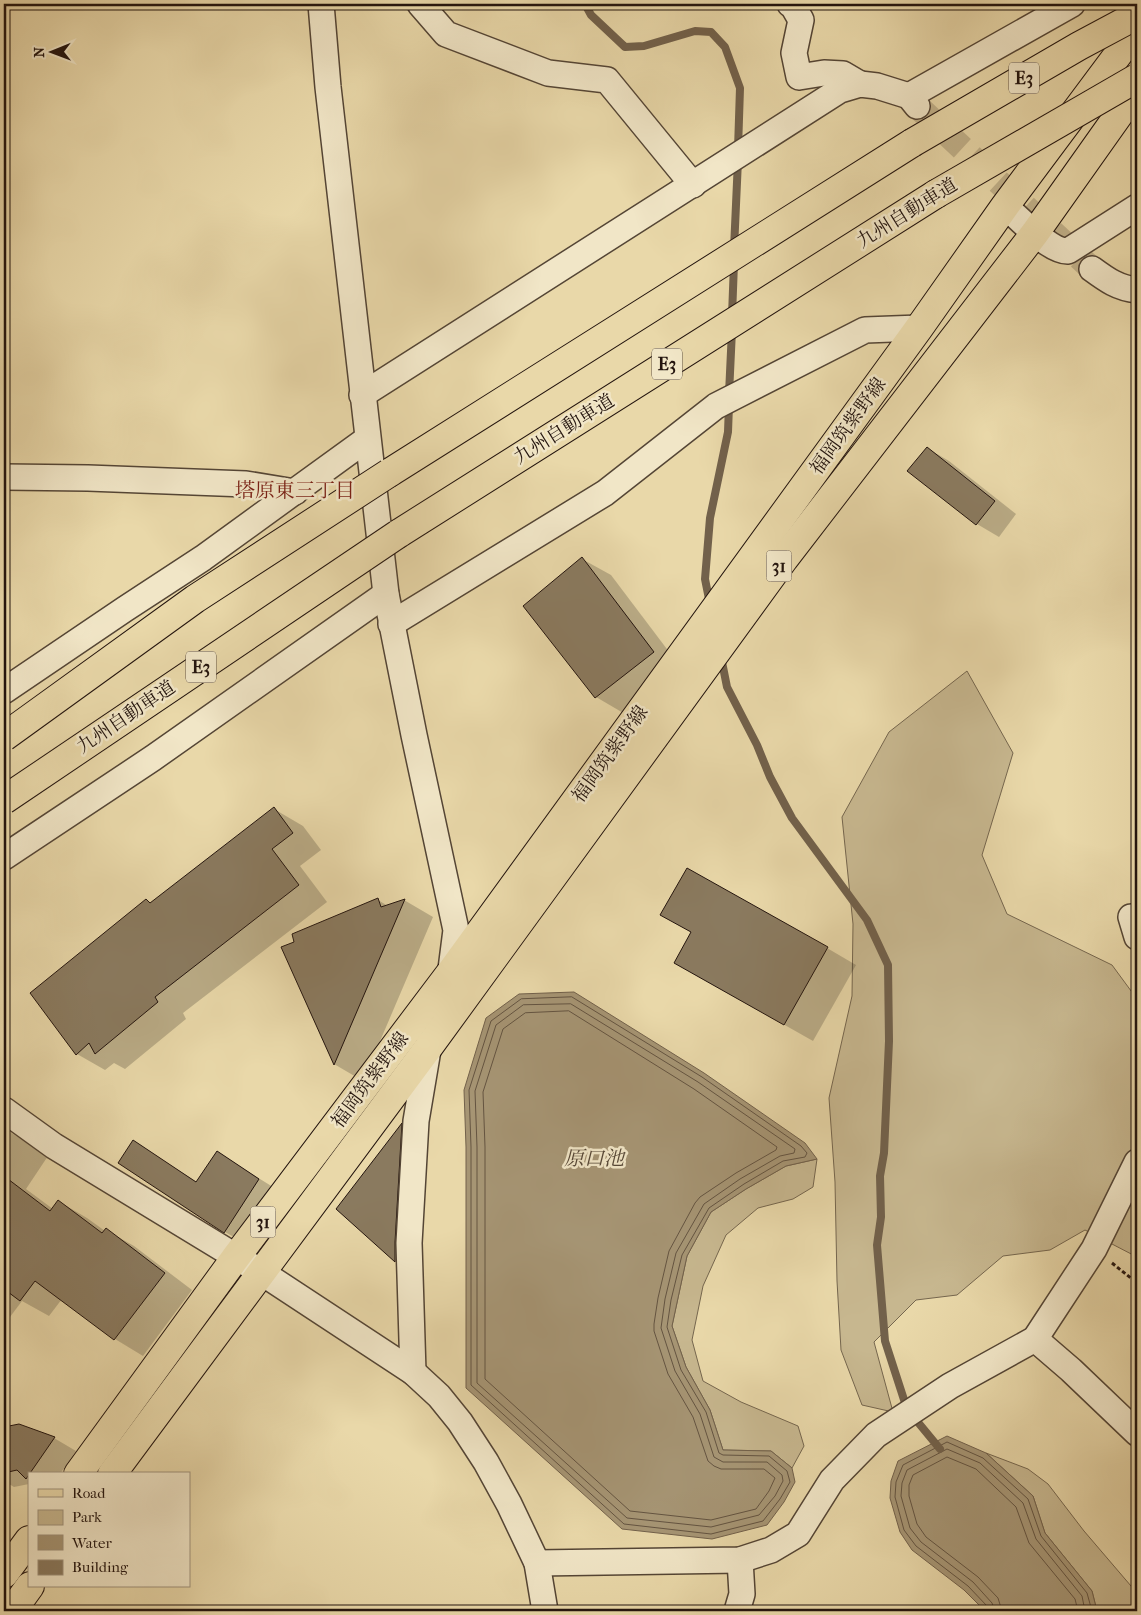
<svg xmlns="http://www.w3.org/2000/svg" width="1141" height="1615" font-family="'IM FELL French Canon','Noto Serif JP',serif">
  <rect width="100%" height="100%" fill="#e9d8a9"/>
  <filter id="stains"><feTurbulence type="fractalNoise" baseFrequency=".004" numOctaves="4"/><feColorMatrix values="0 0 0 0 .2 0 0 0 0 .09 0 0 0 0 .02 0 0 0 .5 -.17"/></filter>
  <radialGradient id="worn" r=".72"><stop offset=".6" stop-color="#630" stop-opacity="0"/><stop offset="1" stop-color="#630" stop-opacity=".3"/></radialGradient>
  <!-- green -->
  <g fill="#c7b78f" stroke="#75664e">
    <path d="M 967,671 L 1013,753 L 982,855 L 1007,914 L 1112,965 L 1137,999 L 1137,1257 L 1085,1230 L 1050,1250 L 1003,1256 L 957,1295 L 916,1300 L 874,1342 L 893,1412 L 862,1405 L 841,1350 L 837,1281 L 835,1182 L 829,1098 L 852,996 L 853,924 L 842,817 L 889,732 Z"/>
    <path d="M 817,1159 L 813,1187 L 793,1199 L 758,1208 L 726,1235 L 703,1286 L 692,1340 L 703,1381 L 741,1402 L 798,1426 L 804,1446 L 792,1468 L 771,1451 L 723,1450 L 710,1410 L 686,1367 L 672,1326 L 687,1256 L 711,1212 L 746,1189 L 786,1166 Z"/>
    <path d="M 986,1453 L 1028,1469 L 1048,1484 L 1084,1531 L 1137,1593 L 1137,1611 L 1097,1611 L 1092,1591 L 1045,1533 L 1033,1496 Z"/>
  </g>
  <!-- water -->
  <g fill="#a69574" stroke="#72614b">
    <path d="M 574,992 L 704,1073 L 805,1143 L 817,1159 L 786,1166 L 746,1189 L 711,1212 L 687,1256 L 672,1326 L 686,1367 L 710,1410 L 723,1450 L 771,1451 L 792,1468 L 795,1482 L 784,1502 L 767,1525 L 712,1539 L 622,1529 L 466,1388 L 466,1147 L 464,1090 L 486,1018 L 519,994 Z"/>
    <path d="M 947,1436 L 986,1453 L 1033,1496 L 1045,1533 L 1092,1591 L 1097,1611 L 985,1611 L 964,1590 L 912,1550 L 900,1532 L 890,1498 L 891,1481 L 898,1461 Z"/>
  </g>
  <!-- shadow -->
  <g fill="#0003">
    <path d="M 927,448 L 949,461 L 1016,514 L 999,537 L 977,524 L 909,471 Z"/>
    <path d="M 582,559 L 611,575 L 682,669 L 625,714 L 596,697 L 525,606 Z"/>
    <path d="M 274,809 L 303,826 L 321,850 L 300,866 L 327,902 L 183,1013 L 186,1019 L 125,1069 L 114,1063 L 105,1070 L 77,1054 L 147,900 L 151,903 Z"/>
    <path d="M 378,900 L 388,906 L 404,900 L 433,917 L 363,1081 L 334,1064 L 283,948 Z"/>
    <path d="M 693,932 L 827,948 L 856,965 L 813,1041 L 675,963 Z"/>
    <path d="M 402,1124 L 423,1136 L 416,1273 L 395,1261 L 337,1209 Z"/>
    <path d="M 5,1129 L 48,1156 L 26,1189 L 53,1209 L 58,1201 L 87,1218 L 105,1231 L 106,1230 L 134,1246 L 192,1290 L 143,1356 L 115,1339 L 62,1299 L 49,1316 L 22,1301 L 10,1317 L 4,1314 Z"/>
    <path d="M 134,1142 L 197,1182 L 217,1152 L 281,1192 L 246,1244 L 225,1232 Z"/>
    <path d="M 19,1425 L 54,1438 L 76,1451 L 60,1474 L 29,1474 L 29,1484 L 14,1487 L 4,1481 L 4,1428 Z"/>
  </g>
  <g fill="none" stroke-linecap="round" stroke-linejoin="round">
    <!-- shore -->
    <g stroke="#645441" stroke-width="1">
      <path d="M 572,997 L 702,1077 L 801,1146 L 807,1153 L 805,1157 L 783,1161 L 744,1184 L 709,1208 L 682,1255 L 671,1300 L 667,1327 L 681,1370 L 706,1412 L 719,1453 L 723,1455 L 769,1456 L 787,1471 L 790,1482 L 780,1499 L 763,1521 L 711,1534 L 624,1524 L 471,1385 L 471,1147 L 469,1090 L 491,1021 L 521,999 Z"/>
      <path d="M 571,1004 L 698,1082 L 795,1149 L 794,1153 L 780,1156 L 740,1179 L 704,1204 L 676,1253 L 665,1299 L 661,1328 L 675,1371 L 700,1414 L 714,1457 L 723,1462 L 767,1462 L 782,1475 L 783,1481 L 775,1496 L 759,1515 L 711,1527 L 627,1518 L 477,1383 L 477,1147 L 475,1091 L 496,1025 L 523,1005 Z"/>
      <path d="M 569,1011 L 694,1089 L 777,1147 L 776,1150 L 736,1173 L 700,1197 L 695,1203 L 669,1251 L 658,1298 L 654,1324 L 654,1331 L 668,1374 L 693,1417 L 708,1461 L 714,1466 L 721,1469 L 764,1469 L 775,1478 L 769,1491 L 756,1509 L 711,1520 L 630,1511 L 485,1379 L 485,1147 L 483,1092 L 503,1029 L 525,1013 Z"/>
      <path d="M 988,1611 L 987,1606 L 968,1586 L 916,1546 L 904,1530 L 895,1497 L 896,1482 L 903,1465 L 947,1442 L 983,1458 L 1028,1499 L 1041,1536 L 1087,1593 L 1092,1611"/>
      <path d="M 995,1611 L 992,1603 L 973,1582 L 921,1542 L 910,1528 L 901,1496 L 902,1483 L 907,1470 L 947,1449 L 980,1463 L 1023,1503 L 1036,1539 L 1082,1596 L 1085,1611"/>
      <path d="M 1002,1611 L 998,1598 L 978,1577 L 926,1537 L 917,1524 L 909,1496 L 909,1485 L 913,1475 L 947,1457 L 976,1469 L 1016,1507 L 1029,1543 L 1075,1599 L 1078,1611"/>
    </g>
    <!-- stream -->
    <g stroke="#72614b" stroke-width="8">
      <path d="M 585,4 L 591,15 L 625,47 L 644,46 L 695,31 L 711,32 L 725,47 L 740,88 L 738,149"/>
      <path d="M 734,249 L 738,160"/>
      <path d="M 732,316 L 734,263"/>
      <path d="M 729,394 L 732,330"/>
      <path d="M 710,604 L 705,579 L 710,518 L 728,432 L 729,405"/>
      <path d="M 721,657 L 727,687 L 757,745 L 770,777 L 792,818 L 867,920 L 888,965 L 889,1041 L 884,1153 L 880,1176 L 881,1217 L 877,1245 L 885,1341 L 907,1409 L 940,1449"/>
    </g>
  </g>
  <!-- building -->
  <g fill="#8a7a5f" stroke="#23140e">
    <path d="M 927,447 L 995,501 L 976,525 L 907,471 Z"/>
    <path d="M 582,557 L 654,652 L 595,698 L 523,606 Z"/>
    <path d="M 274,807 L 293,833 L 272,849 L 299,885 L 155,997 L 158,1002 L 95,1054 L 89,1043 L 76,1055 L 30,993 L 146,899 L 150,903 Z"/>
    <path d="M 687,868 L 828,947 L 784,1025 L 674,963 L 691,932 L 660,915 Z"/>
    <path d="M 378,898 L 381,907 L 405,899 L 334,1065 L 281,947 L 294,942 L 292,934 Z"/>
    <path d="M 402,1123 L 395,1242 L 395,1262 L 336,1209 Z"/>
    <path d="M 133,1140 L 196,1182 L 217,1151 L 259,1179 L 224,1233 L 118,1163 Z"/>
    <path d="M 4,1176 L 50,1211 L 58,1200 L 102,1233 L 106,1228 L 165,1273 L 114,1340 L 35,1281 L 20,1301 L 4,1289 Z"/>
    <path d="M 19,1424 L 55,1437 L 26,1479 L 17,1470 L 4,1473 L 4,1427 Z"/>
  </g>
  <g fill="none" stroke-linecap="round" stroke-linejoin="round">
    <!-- minor-tunnel -->
    <path stroke="#c1b18a" stroke-width="25" stroke-dasharray="25 12" stroke-linecap="butt" d="M 917,106 L 1092,269"/>
    <defs>
      <g id="minor">
        <path d="M 321,4 L 328,87 L 386,594 L 414,735 L 456,930 L 450,977"/>
        <path d="M 420,4 L 446,34 L 548,73 L 607,80 L 693,185"/>
        <path d="M 790,4 L 793,6 L 801,20 L 794,53 L 799,77 L 824,73 L 843,74 L 860,84"/>
        <path d="M 909,96 L 1072,4"/>
        <path d="M 1005,206 C 1019,218 1050,252 1068,251 L 1137,207"/>
        <path d="M 1092,269 C 1107,280 1118,288 1137,290"/>
        <path d="M 362,395 L 840,90 L 860,84 L 877,86 L 909,96 L 917,106"/>
        <path d="M 4,477 L 88,478 L 246,484 L 295,492"/>
        <path d="M 391,624 L 605,493 L 716,406 L 865,330 L 919,328"/>
        <path d="M 4,691 L 125,609 L 203,558 L 367,439"/>
        <path d="M 4,857 L 153,758 L 386,594"/>
        <path d="M 1131,917 L 1137,937"/>
        <path d="M 4,1110 L 54,1146 L 261,1272 L 413,1372 L 439,1396 L 460,1422 L 486,1462 L 509,1504 L 537,1563 L 545,1611"/>
        <path d="M 1035,1339 L 1071,1370 L 1137,1433"/>
        <path d="M 413,1372 L 409,1243 L 416,1121 L 429,1044"/>
        <path d="M 537,1563 L 740,1560 L 771,1550 L 798,1534 L 832,1480 L 876,1435 L 950,1386 L 1035,1339 L 1094,1249 L 1137,1162"/>
        <path d="M 737,1611 L 742,1594 L 740,1560"/>
      </g>
      <g id="major">
        <path d="M 78,1474 L 236,1257 L 451,972 L 919,328 L 1005,206 L 1137,29"/>
        <path d="M 112,1474 L 428,1048 L 784,559 L 1035,233 L 1137,89"/>
        <path d="M 4,1574 L 29,1540"/>
        <path d="M 12,1611 L 30,1586"/>
      </g>
      <g id="highway">
        <path d="M 389,473 L 912,143"/>
        <path d="M 398,534 L 936,194"/>
      </g>
    </defs>
    <!-- minor casing -->
    <use href="#minor" stroke="#544535" stroke-width="28"/>
    <!-- major casing -->
    <use href="#major" stroke="#23140e" stroke-width="30"/>
    <!-- highway casing -->
    <use href="#highway" stroke="#23140e" stroke-width="30"/>
    <!-- path -->
    <path stroke="#23140e" stroke-width="3" stroke-dasharray="4 2.5" stroke-linecap="butt" d="M 1112,1263 L 1137,1283"/>
    <!-- minor -->
    <use href="#minor" stroke="#f1e6c7" stroke-width="25"/>
    <!-- major -->
    <use href="#major" stroke="#e9d8a9" stroke-width="28"/>
    <!-- highway -->
    <use href="#highway" stroke="#e9d8a9" stroke-width="28"/>
    <defs>
      <g id="highway-bridge">
        <path d="M 912,143 L 1079,46 L 1137,15"/>
        <path d="M 936,194 L 1137,78"/>
        <path d="M 4,737 L 195,599 L 389,473"/>
        <path d="M 4,800 L 398,534"/>
      </g>
    </defs>
    <!-- highway-bridge casing -->
    <use href="#highway-bridge" stroke="#23140e" stroke-width="30" stroke-linecap="butt"/>
    <!-- highway-bridge -->
    <use href="#highway-bridge" stroke="#e9d8a9" stroke-width="28"/>
  </g>
  <g text-anchor="middle" dominant-baseline="central" stroke-width="5" stroke-linejoin="round" paint-order="stroke">
    <!-- shield labels -->
    <g fill="#f1e6c7" stroke="#615346" stroke-width="1">
      <rect x="1009" y="62.5" width="30" height="31" rx="4"/>
      <rect x="652" y="348.5" width="30" height="31" rx="4"/>
      <rect x="766.5" y="550.5" width="25" height="31" rx="4"/>
      <rect x="186" y="651.5" width="30" height="31" rx="4"/>
      <rect x="250.5" y="1206.5" width="25" height="31" rx="4"/>
    </g>
    <g font-size="18" font-weight="bold" fill="#23140e">
      <text x="1024" y="78">E3</text>
      <text x="667" y="364">E3</text>
      <text x="779" y="566">31</text>
      <text x="201" y="667">E3</text>
      <text x="263" y="1222">31</text>
    </g>
    <!-- street labels -->
    <g font-size="19" fill="#23140e" stroke="#f1e6c7">
      <text transform="translate(907 213) rotate(-32)">九州自動車道</text>
      <text transform="translate(848 426) rotate(-54)">福岡筑紫野線</text>
      <text transform="translate(564 429) rotate(-32)">九州自動車道</text>
      <text transform="translate(126 717) rotate(-34)">九州自動車道</text>
      <text transform="translate(610 754) rotate(-54)">福岡筑紫野線</text>
      <text transform="translate(370 1080) rotate(-53)">福岡筑紫野線</text>
    </g>
    <!-- neighbourhood labels -->
    <g font-size="20" fill="#7a1f14" stroke="#f1e6c7">
      <text x="295" y="490">塔原東三丁目</text>
    </g>
    <!-- water labels -->
    <g font-size="20" font-style="italic" fill="#574837" stroke="#f1e6c7">
      <text x="594" y="1158">原口池</text>
    </g>
  </g>
  <!-- margin -->
  <rect width="1141" height="1615" fill="none" stroke="#e9d8a9" stroke-width="20"/>
  <rect x="5" y="5" width="1131" height="1605" fill="none" stroke="#23140e" stroke-width="2.5"/>
  <rect x="10" y="10" width="1121" height="1595" fill="none" stroke="#23140e"/>
  <!-- legend -->
  <rect x="28" y="1472" width="162" height="115" fill="#f1e6c7" stroke="#9f927d"/>
  <rect x="38" y="1489" width="25" height="8" fill="#e9d8a9" stroke="#9f927d"/>
  <text x="72" y="1498" font-size="15" fill="#23140e">Road</text>
  <rect x="38" y="1510" width="25" height="15" fill="#c7b78f" stroke="#9f927d"/>
  <text x="72" y="1522" font-size="15" fill="#23140e">Park</text>
  <rect x="38" y="1535" width="25" height="15" fill="#a69574" stroke="#9f927d"/>
  <text x="72" y="1548" font-size="15" fill="#23140e">Water</text>
  <rect x="38" y="1560" width="25" height="15" fill="#8a7a5f" stroke="#9f927d"/>
  <text x="72" y="1572" font-size="15" fill="#23140e">Building</text>
  <!-- north arrow -->
  <g transform="translate(52 52) rotate(269)" stroke="#f1e6c7" stroke-width="4" paint-order="stroke">
  <path d="M0-4L9 19L0 12L-9 19Z" fill="#23140e"/>
  <text y="-8" font-size="14" font-weight="bold" text-anchor="middle" fill="#23140e">N</text>
  </g>
  <rect width="100%" height="100%" filter="url(#stains)"/>
  <rect width="100%" height="100%" fill="url(#worn)"/>
</svg>
